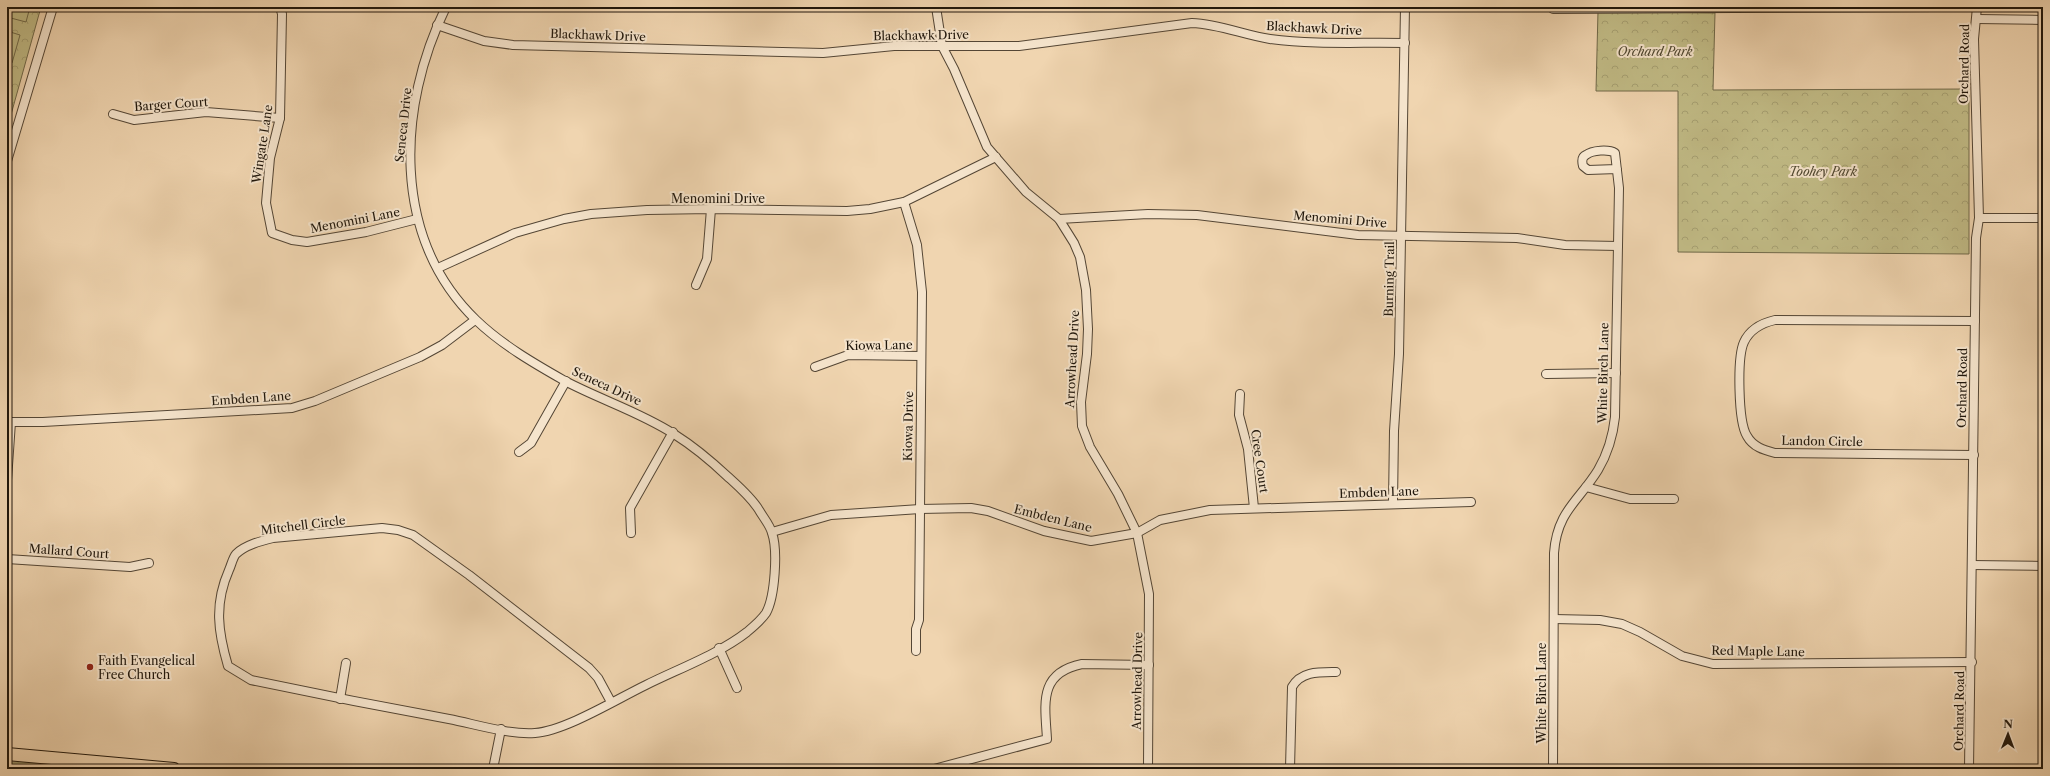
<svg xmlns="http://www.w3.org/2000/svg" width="2050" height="776" font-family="'Libre Caslon Text',serif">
  <defs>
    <pattern id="grass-dots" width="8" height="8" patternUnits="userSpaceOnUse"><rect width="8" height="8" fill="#c1bb86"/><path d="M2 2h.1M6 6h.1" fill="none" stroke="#a6a072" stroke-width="1.8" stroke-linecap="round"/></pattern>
    <pattern id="park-crowns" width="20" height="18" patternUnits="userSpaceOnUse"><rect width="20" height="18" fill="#c1bb86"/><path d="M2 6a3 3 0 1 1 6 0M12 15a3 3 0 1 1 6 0" fill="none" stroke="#a6a072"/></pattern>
  </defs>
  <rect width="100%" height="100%" fill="#f0d5b0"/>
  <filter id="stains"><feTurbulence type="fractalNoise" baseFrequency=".005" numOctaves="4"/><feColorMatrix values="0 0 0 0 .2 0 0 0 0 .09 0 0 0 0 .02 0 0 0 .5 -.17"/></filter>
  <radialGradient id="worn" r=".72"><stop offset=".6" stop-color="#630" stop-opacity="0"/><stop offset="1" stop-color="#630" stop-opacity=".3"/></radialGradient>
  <!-- grass -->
  <path fill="url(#grass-dots)" stroke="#706949" d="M 7,762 L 51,762 L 124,769 L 7,769 Z"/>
  <!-- park -->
  <g fill="url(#park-crowns)" stroke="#706949">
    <path d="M 7,7 L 41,7 L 7,129 Z"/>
    <path d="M 1598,11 L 1715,13 L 1713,90 L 1969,89 L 1969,254 L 1678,252 L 1678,91 L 1596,91 Z"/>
  </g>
  <!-- garden -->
  <g fill="#c1bb86" stroke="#706949">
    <path d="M 7,7 L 30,7 L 26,22 L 7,17 Z"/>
    <path d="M 7,31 L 20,35 L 12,63 L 7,62 Z"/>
  </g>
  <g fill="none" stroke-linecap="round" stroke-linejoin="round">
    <defs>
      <g id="minor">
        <path d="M 280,7 L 282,14 L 280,118 L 270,158 L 266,203 L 272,233 L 292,240 L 307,242 L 366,232 L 417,219"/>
        <path d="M 446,7 C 397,107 391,238 476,320 C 502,345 535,364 565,381 C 601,400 640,412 674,434 C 693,446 710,460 727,476 C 738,486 751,497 759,510 C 763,517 770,525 772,533 C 778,550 775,597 766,613 C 762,619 753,627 747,632 C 719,654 678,669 646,685 C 617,699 565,731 535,733 C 509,735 475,724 449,719 C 383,707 317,694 251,680 L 228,666 C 218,632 214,604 229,570 C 231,566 233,557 236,554 C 245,545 261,541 273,538 L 382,528 L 398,530 L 413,535 L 469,575 L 589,668 L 598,678 L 611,702"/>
        <path d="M 936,7 L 942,46 L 954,69 L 987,147 L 1026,192 L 1059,219 L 1074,243 L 1080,257 L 1086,290 L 1088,329 L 1087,354 L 1081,402 L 1082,426 L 1090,447 L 1118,494 L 1137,533 L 1149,594 L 1148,769"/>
        <path d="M 1553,7 L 1553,9 L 1935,7"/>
        <path d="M 1977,19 L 2043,20"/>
        <path d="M 437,25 L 484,41 L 513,45 L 823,53 L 894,46 L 1019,46 L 1192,23 C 1219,24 1244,35 1270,39 C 1315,45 1361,42 1405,43"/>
        <path d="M 113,114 L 134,120 L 206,112 L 280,118"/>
        <path d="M 7,161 L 53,7"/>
        <path d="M 904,202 L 917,245 L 922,292 L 919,620 L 916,629 L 916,651"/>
        <path d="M 1979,218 L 2043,218"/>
        <path d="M 1059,219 L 1148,214 L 1197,215 L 1358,235 L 1517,238 L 1565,245 L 1618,246"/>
        <path d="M 438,268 L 515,233 L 564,219 L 591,214 L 647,210 L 711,209 L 847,211 L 870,209 L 904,202 L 996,157"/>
        <path d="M 696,285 L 707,259 L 711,209"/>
        <path d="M 815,367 L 848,355 L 921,356"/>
        <path d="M 1546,374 L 1616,373"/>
        <path d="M 1240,394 L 1239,415 L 1248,449 L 1254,508"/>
        <path d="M 7,422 L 43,422 L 292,408 L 315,401 L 420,357 L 442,345 L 475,320"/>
        <path d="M 519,452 L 531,443 L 566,381"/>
        <path d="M 1974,455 L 1775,453 C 1764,450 1753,447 1747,436 C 1738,422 1737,357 1744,342 C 1750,329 1762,323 1775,320 L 1975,321"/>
        <path d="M 7,480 L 11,422"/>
        <path d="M 1586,487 L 1630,499 L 1674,499"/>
        <path d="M 1393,503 L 1394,431 L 1399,354 L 1405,7"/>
        <path d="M 772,532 L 831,515 L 920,509 L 971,508 L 988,511 L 1044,531 L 1091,541 L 1137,533 L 1160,520 L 1210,510 L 1471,502"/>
        <path d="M 631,533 L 630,508 L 673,432"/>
        <path d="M 7,559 L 130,567 L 149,563"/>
        <path d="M 1972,565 L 2043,566"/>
        <path d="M 1554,619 L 1600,620 L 1622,624 L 1640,632 L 1682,656 L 1713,664 L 1972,662"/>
        <path d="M 719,648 L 737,688"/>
        <path d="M 340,699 L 346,663"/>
        <path d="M 493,769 L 501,729"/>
        <path d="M 934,769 L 1047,739 C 1045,704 1038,673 1082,664 L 1149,665"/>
        <path d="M 1290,769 L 1292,687 C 1301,671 1319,672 1336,672"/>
        <path d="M 1553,769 L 1554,553 C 1557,511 1579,501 1598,470 C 1608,453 1613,436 1615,417 L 1619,188 L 1615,153 C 1609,149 1592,150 1586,155 C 1581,157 1582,162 1583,166 L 1588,170 L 1617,169"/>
        <path d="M 1969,769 L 1976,238 L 1979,218 L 1974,39 L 1977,7"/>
      </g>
      <path id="primary" d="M 7,754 L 174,769"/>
    </defs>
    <!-- minor casing -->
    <use href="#minor" stroke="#544635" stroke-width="10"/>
    <!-- primary casing -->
    <use href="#primary" stroke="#20170c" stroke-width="14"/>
    <!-- minor -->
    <use href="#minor" stroke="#f5e4cc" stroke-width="8"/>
    <!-- primary -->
    <use href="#primary" stroke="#f0d5b0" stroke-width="12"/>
  </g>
  <!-- markers -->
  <circle fill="#8f2418" stroke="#f5e4cc" stroke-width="1.5" cx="90" cy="667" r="4"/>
  <g text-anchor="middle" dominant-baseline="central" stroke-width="4" stroke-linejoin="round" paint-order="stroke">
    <!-- street labels -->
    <g font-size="12" fill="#20170c" stroke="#f5e4cc">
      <text transform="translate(1314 28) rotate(3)">Blackhawk Drive</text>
      <text transform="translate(598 35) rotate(2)">Blackhawk Drive</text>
      <text transform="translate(921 35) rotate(-1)">Blackhawk Drive</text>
      <text transform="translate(1964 64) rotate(-89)">Orchard Road</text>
      <text transform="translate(171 104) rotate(-4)">Barger Court</text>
      <text transform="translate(403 125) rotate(-84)">Seneca Drive</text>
      <text transform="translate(262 144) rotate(-81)">Wingate Lane</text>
      <text x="718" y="198">Menomini Drive</text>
      <text transform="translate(1340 219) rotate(5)">Menomini Drive</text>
      <text transform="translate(355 220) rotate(-11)">Menomini Lane</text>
      <text transform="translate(1389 279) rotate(-89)">Burning Trail</text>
      <text transform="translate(879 345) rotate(-1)">Kiowa Lane</text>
      <text transform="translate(1072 359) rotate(-87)">Arrowhead Drive</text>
      <text transform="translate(1603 373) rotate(-89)">White Birch Lane</text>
      <text transform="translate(607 386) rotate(25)">Seneca Drive</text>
      <text transform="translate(1962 388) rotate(-89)">Orchard Road</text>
      <text transform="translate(251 398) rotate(-4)">Embden Lane</text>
      <text transform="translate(908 426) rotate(-89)">Kiowa Drive</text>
      <text transform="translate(1822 441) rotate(1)">Landon Circle</text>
      <text transform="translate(1260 461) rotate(82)">Cree Court</text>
      <text transform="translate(1379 492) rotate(-2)">Embden Lane</text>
      <text transform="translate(1053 518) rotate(14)">Embden Lane</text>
      <text transform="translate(303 525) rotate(-7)">Mitchell Circle</text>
      <text transform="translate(69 551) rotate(4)">Mallard Court</text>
      <text transform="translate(1758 651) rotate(1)">Red Maple Lane</text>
      <text transform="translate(1137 681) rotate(-89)">Arrowhead Drive</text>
      <text transform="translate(1541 693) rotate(-90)">White Birch Lane</text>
      <text transform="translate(1959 711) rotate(-89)">Orchard Road</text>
    </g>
    <!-- park labels -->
    <g font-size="12" font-style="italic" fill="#504831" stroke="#f5e4cc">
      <text x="1655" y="51">Orchard Park</text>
      <text x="1823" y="171">Toohey Park</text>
    </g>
    <!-- poi labels -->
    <g font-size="12" fill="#20170c" stroke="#f5e4cc" text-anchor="start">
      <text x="98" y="660">Faith Evangelical<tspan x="98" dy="14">Free Church</tspan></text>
    </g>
  </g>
  <!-- margin -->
  <rect width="2050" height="776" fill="none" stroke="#f0d5b0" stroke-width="24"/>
  <rect x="8" y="8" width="2034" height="760" fill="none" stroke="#20170c" stroke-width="2"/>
  <rect x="12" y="12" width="2026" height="752" fill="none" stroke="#20170c"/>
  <!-- north arrow -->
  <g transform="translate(2008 734) rotate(1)" stroke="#f5e4cc" stroke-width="3" paint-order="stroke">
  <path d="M0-3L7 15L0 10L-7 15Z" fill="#20170c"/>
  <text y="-6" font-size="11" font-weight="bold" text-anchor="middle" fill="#20170c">N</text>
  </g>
  <rect width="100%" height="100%" filter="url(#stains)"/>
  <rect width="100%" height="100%" fill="url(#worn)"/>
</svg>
